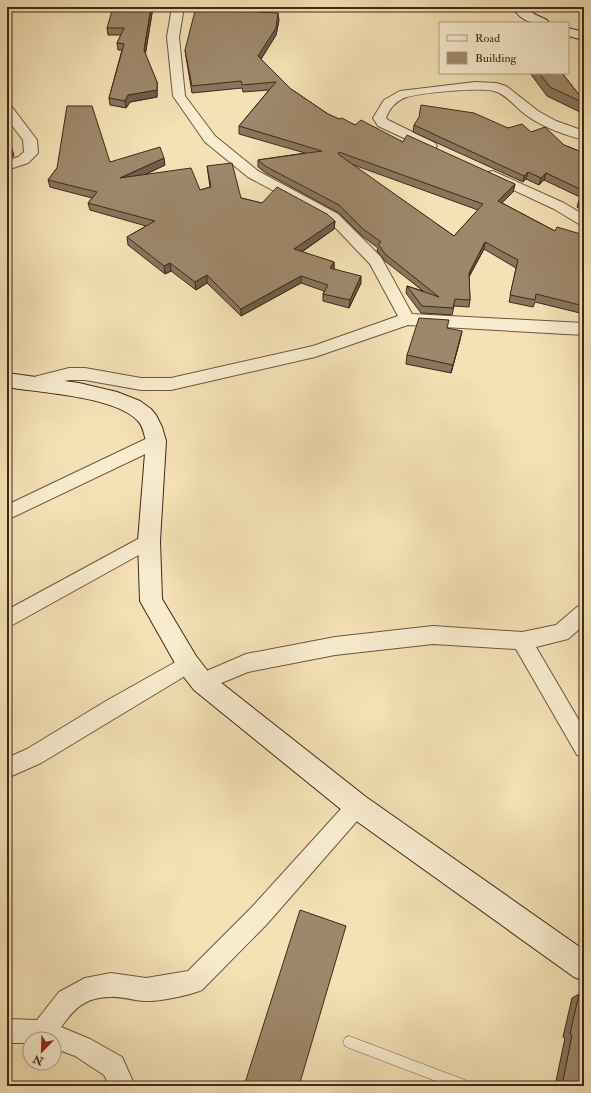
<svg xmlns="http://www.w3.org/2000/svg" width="591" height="1093" font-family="'IM FELL Double Pica',serif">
  <rect width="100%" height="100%" fill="#f4e1b5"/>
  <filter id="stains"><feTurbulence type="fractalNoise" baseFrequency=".005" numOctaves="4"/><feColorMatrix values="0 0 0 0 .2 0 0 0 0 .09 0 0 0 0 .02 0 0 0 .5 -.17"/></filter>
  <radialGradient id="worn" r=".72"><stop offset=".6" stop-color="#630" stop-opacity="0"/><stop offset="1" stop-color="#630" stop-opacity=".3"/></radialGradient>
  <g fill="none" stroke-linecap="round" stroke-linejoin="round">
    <defs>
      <path id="lane" d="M 349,1036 L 465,1080 L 469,1082 L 471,1086 L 449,1086 L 349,1048 L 345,1046 L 343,1042 L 345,1038 Z"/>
      <g id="street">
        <path d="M 172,7 L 184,7 L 179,37 L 185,96 L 215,136 L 258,171 L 338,214 L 381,257 L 412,314 L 584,323 L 584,335 L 408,325 L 315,357 L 171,390 L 141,390 L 85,380 L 69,380 L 28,390 L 22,388 L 20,384 L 22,380 L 69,368 L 85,368 L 141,378 L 171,378 L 313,346 L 398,316 L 370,264 L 328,220 L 248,177 L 205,142 L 173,96 L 167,37 Z"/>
        <path d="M 475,82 L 496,83 L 506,86 L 538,111 L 556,121 L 584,131 L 584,140 C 565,135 542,127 526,115 C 516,108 509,97 497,92 C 485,86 417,93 404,98 C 395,102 389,109 386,118 L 388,120 L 435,143 L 437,146 L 435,149 L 430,150 L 378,126 L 373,118 L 384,100 L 400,91 Z"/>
        <path d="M 7,106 L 12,107 L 37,140 L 38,153 L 28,163 L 7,170 L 7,161 L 18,157 L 24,152 L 23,140 L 7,119 Z"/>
        <path d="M 493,171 L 564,203 L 584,215 L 584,226 L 579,224 L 554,209 L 488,178 L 486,175 L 488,172 Z"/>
        <path d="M 156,434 L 162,436 L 164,441 L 162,446 L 7,520 L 7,505 Z"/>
        <path d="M 149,533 L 155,536 L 158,541 L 155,546 L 7,628 L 7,610 Z"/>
        <path d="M 584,605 L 584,625 L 568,639 L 536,647 L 584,729 L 584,758 L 577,755 L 516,649 L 433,644 L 335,655 L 248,672 L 202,691 L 195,688 L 192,682 L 195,676 L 246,654 L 335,637 L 433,626 L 522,632 L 556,625 L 577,607 Z"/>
        <path d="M 188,655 L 195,658 L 198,664 L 195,670 L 41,763 L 7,778 L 7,758 L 27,749 L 106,701 Z"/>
        <path d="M 357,796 L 364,799 L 368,806 L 364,813 L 267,924 L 202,990 C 190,995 158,1002 145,1001 C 134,1001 122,996 111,997 C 85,997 75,1008 61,1027 L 90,1039 L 122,1057 L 135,1086 L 110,1086 L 104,1075 L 75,1056 L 54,1048 L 54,1039 L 30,1039 L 30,1043 L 7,1043 L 7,1019 L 37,1020 L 59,992 L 85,978 L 111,973 L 146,978 L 188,971 L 251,908 L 350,799 Z"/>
      </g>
      <g id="secondary">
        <path d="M 512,7 L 527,7 L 534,14 L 547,20 L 549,23 C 531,23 523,23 512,7 Z"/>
        <path d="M 568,28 L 584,32 L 584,40 L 568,36 Z"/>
        <path d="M 7,373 L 79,383 L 117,392 L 140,401 L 151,409 L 156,415 L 162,427 L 166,441 L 160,541 L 162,599 L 196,656 L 210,674 L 366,797 L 584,950 L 584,981 L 574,977 L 348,815 L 194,690 L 180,672 L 140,601 L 138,541 L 146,441 C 144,434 143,426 138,421 C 115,396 40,393 7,387 Z"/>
      </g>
    </defs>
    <!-- lane casing -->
    <use href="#lane" stroke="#6d5641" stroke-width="1"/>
    <!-- street casing -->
    <use href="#street" stroke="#6d5641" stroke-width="2"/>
    <!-- secondary casing -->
    <use href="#secondary" stroke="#40281a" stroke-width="2"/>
    <!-- lane -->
    <use href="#lane" fill="#f8eccf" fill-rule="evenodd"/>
    <!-- street -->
    <use href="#street" fill="#f8eccf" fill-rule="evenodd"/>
    <!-- secondary -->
    <use href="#secondary" fill="#f8eccf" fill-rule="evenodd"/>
  </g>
  <!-- wall -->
  <g fill="#88755c" stroke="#40281a" fill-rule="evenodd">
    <path d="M 132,7 L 153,7 L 145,54 L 157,82 L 157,97 L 130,102 L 126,108 L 110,105 L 109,98 L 122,50 L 118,50 L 117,43 L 121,35 L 108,35 L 107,28 Z"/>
    <path d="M 261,12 L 279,20 L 276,35 L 261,59 L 291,89 L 328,114 L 339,119 L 403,142 L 515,184 L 513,192 L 502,203 L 555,231 L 584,235 L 584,314 L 535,302 L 533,307 L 509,302 L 516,268 L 484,249 L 469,277 L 470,300 L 469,307 L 454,306 L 452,315 L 421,313 L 406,293 L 407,286 L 423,291 L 385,261 L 377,251 L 378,248 L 362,236 L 339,213 L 266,173 L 258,167 L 258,160 L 305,153 L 239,134 L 239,126 L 269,90 L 243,92 L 242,88 L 192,93 L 186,57 L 185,50 ZM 351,164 L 478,210 L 454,236 Z"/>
    <path d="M 530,73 L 562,73 L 584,101 L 584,114 L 547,96 Z"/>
    <path d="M 414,125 L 508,128 L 531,132 L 584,153 L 584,212 L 577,207 L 579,200 L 582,198 L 544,180 L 539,185 L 526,179 L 523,182 L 413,132 Z"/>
    <path d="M 110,162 L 165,165 L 146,174 L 200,190 L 210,187 L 207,166 L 241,198 L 335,221 L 334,229 L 302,252 L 334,262 L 334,269 L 361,283 L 349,308 L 323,301 L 323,294 L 324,291 L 301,283 L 241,316 L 207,283 L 196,290 L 171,271 L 165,274 L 128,245 L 127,237 L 146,226 L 90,210 L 88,203 L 92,198 L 50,187 L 48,180 L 57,168 Z"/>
    <path d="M 448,328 L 460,340 L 451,373 L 406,364 L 407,355 Z"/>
    <path d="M 579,994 L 584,1086 L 555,1086 L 565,1038 L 563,1037 L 572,998 Z"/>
  </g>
  <!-- shaded-wall -->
  <g fill="#6f5f4b" stroke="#40281a">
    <path d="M 151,7 L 153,7 L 145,57 L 144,50 Z"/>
    <path d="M 260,7 L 263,7 L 258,19 L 258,12 Z"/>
    <path d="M 278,13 L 279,20 L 276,35 L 258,64 L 258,56 Z"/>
    <path d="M 157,82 L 157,97 L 130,102 L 126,108 L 125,101 L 128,95 Z"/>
    <path d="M 11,145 L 14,156 L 7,159 L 7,146 Z"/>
    <path d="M 164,158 L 165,165 L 122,186 L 120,178 Z"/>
    <path d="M 528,172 L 526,179 L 523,182 L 524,176 Z"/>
    <path d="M 546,173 L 544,180 L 539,185 L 541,178 Z"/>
    <path d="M 515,184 L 513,192 L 497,208 L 498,201 Z"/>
    <path d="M 335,221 L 334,229 L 294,257 L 294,249 Z"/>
    <path d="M 485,242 L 484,249 L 467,280 L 469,273 Z"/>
    <path d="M 334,262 L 334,270 L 330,268 Z"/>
    <path d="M 170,263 L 171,271 L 165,274 L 164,266 Z"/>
    <path d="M 207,275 L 207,283 L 196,290 L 195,282 Z"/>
    <path d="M 301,276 L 301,283 L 241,316 L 241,309 Z"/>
    <path d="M 361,276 L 361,283 L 349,308 L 350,300 Z"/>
    <path d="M 462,331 L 460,340 L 451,373 L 453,365 Z"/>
  </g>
  <!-- building -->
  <g fill="#9e886b" stroke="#40281a" fill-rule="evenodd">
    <path d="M 113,7 L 151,7 L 144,50 L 157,82 L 157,90 L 128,95 L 125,101 L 109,98 L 124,44 L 117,43 L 124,28 L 107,28 Z"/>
    <path d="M 196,7 L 260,7 L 258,12 L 278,13 L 276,28 L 258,56 L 291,89 L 328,114 L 339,119 L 342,118 L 355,125 L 361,120 L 403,142 L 407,135 L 515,184 L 498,201 L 555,231 L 557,227 L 584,235 L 584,306 L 536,294 L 535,300 L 510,295 L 518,260 L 485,242 L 469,273 L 470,300 L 455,299 L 453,308 L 422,306 L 407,286 L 439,297 L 385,254 L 378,244 L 381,242 L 363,229 L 339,205 L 265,166 L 258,160 L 322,151 L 239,126 L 276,82 L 242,85 L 241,81 L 192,86 L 185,50 ZM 339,152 L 483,204 L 454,236 L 338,154 Z"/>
    <path d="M 539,73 L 562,73 L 584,101 L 584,103 L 550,87 Z"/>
    <path d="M 421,105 L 474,113 L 508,128 L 522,124 L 531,132 L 545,127 L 564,145 L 584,153 L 584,191 L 546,173 L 541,178 L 528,172 L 524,176 L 414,125 L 419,117 Z"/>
    <path d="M 67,106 L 92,106 L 110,162 L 160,147 L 164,158 L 120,178 L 191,168 L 200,190 L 211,187 L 207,166 L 232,163 L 241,198 L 262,203 L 277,187 L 327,214 L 335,221 L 294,249 L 334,262 L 330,268 L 361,276 L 350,300 L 323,294 L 328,285 L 301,276 L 241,309 L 207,275 L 195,282 L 170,263 L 164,266 L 127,237 L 155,221 L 88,203 L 97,192 L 48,180 L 57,168 Z"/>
    <path d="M 7,140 L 11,145 L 7,146 Z"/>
    <path d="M 584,197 L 584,204 L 579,200 Z"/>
    <path d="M 419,318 L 449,320 L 447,328 L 462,331 L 453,365 L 407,355 Z"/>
    <path d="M 300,910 L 346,926 L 299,1086 L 244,1086 Z"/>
    <path d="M 579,994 L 584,996 L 584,1086 L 562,1086 L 572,1035 L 570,1034 Z"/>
  </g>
  <!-- margin -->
  <rect width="591" height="1093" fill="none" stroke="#f4e1b5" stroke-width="24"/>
  <rect x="8" y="8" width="575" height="1077" fill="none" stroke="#40281a" stroke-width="2"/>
  <rect x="12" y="12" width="567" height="1069" fill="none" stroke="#40281a"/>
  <!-- legend -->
  <rect x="439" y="22" width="130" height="52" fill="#f8eccf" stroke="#ae9e87"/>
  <rect x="447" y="35" width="20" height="6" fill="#f8eccf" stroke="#ae9e87"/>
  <text x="475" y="42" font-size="12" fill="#40281a">Road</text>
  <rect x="447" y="52" width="20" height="12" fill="#9e886b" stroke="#ae9e87"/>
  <text x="475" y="62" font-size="12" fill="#40281a">Building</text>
  <!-- north arrow -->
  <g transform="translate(42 1051) rotate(203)"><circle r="19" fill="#f8eccf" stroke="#ae9e87"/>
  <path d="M0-3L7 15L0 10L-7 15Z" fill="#8f2418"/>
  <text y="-6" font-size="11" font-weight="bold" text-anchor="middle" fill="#40281a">N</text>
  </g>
  <rect width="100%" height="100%" filter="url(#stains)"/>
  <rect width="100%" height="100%" fill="url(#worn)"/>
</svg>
